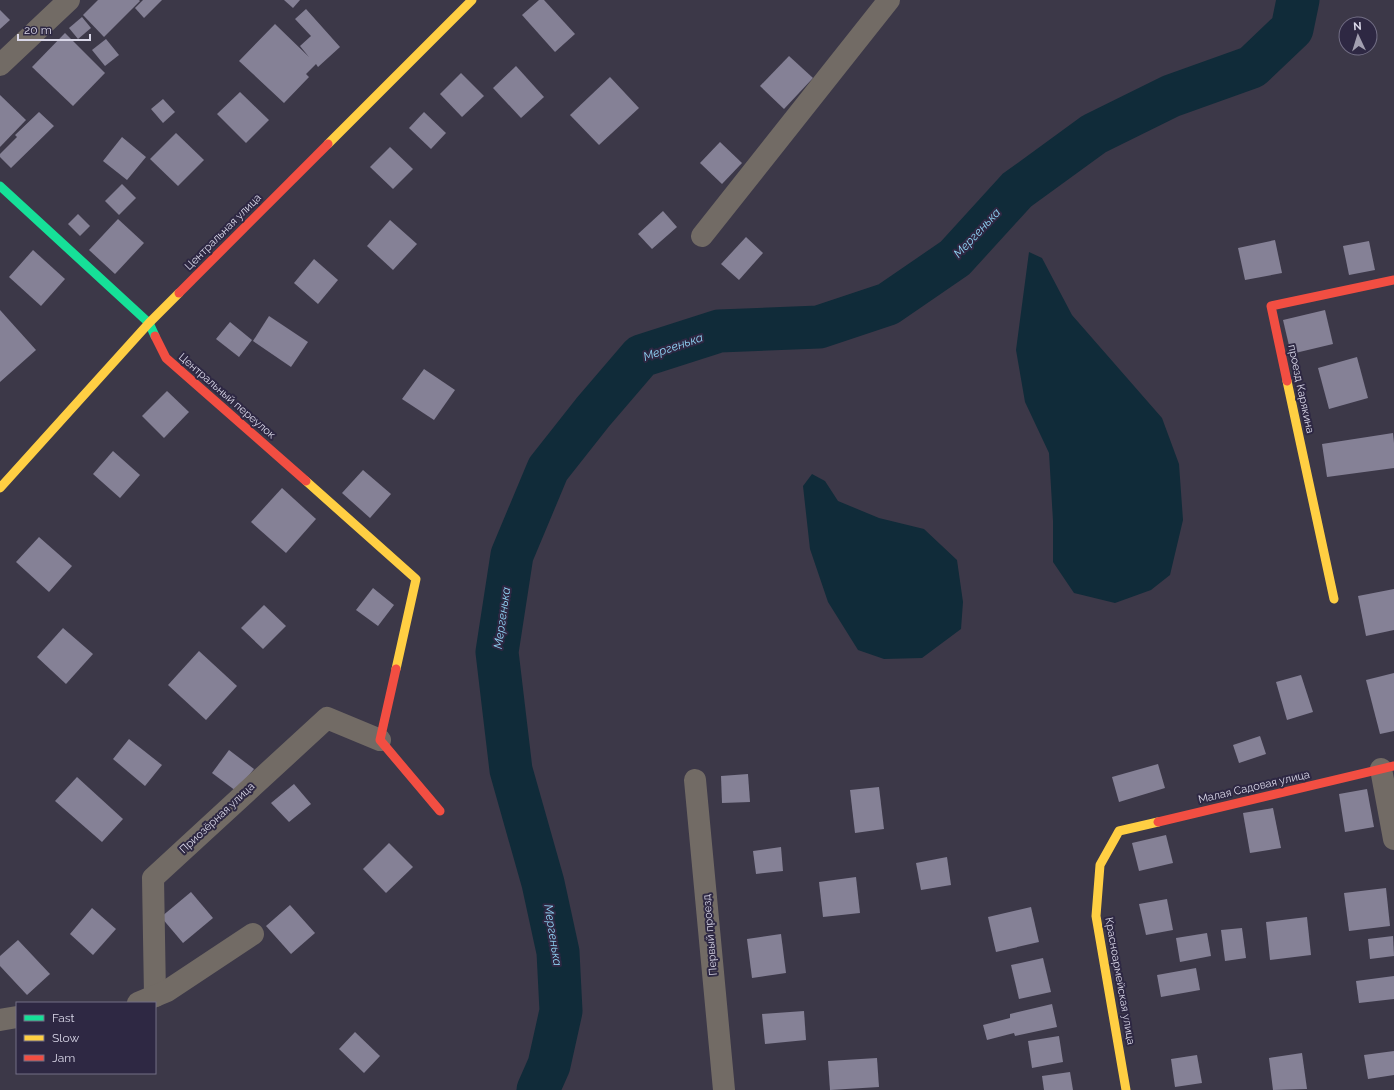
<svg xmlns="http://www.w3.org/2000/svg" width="1394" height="1090" font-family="Raleway,sans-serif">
  <rect width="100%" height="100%" fill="#3c3848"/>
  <!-- water -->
  <g fill="#102b39">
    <path d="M 1029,252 L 1042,258 L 1072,315 L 1162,418 L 1179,464 L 1183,520 L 1170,575 L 1151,590 L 1115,603 L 1074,593 L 1053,562 L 1053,521 L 1049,453 L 1025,402 L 1016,350 Z"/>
    <path d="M 812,474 L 825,481 L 838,501 L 879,518 L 924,529 L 957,560 L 963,602 L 961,629 L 922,658 L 884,659 L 858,650 L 828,602 L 810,549 L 803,486 Z"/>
  </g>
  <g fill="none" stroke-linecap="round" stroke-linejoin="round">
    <!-- river -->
    <path stroke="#102b39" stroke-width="43" d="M 538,1090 L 549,1065 L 561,1011 L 558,952 L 543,883 L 511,770 L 497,652 L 512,555 L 548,469 L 593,412 L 641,356 L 719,331 L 819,327 L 888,304 L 955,258 L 1017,190 L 1094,134 L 1171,96 L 1252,67 L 1292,29 L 1298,0"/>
  </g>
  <!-- building -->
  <g fill="#858196">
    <path d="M 98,0 L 139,0 L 140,1 L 104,37 L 83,15 Z"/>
    <path d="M 143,0 L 162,0 L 144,18 L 135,8 Z"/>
    <path d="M 284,0 L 300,0 L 293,8 Z"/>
    <path d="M 539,0 L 544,0 L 575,34 L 555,52 L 522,15 Z"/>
    <path d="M 306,9 L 340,47 L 318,67 L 316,64 L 306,74 L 309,77 L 284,103 L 239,61 L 275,24 L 309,57 L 300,46 L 311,36 L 295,19 Z"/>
    <path d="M 0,10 L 10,20 L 0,29 Z"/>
    <path d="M 82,17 L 91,28 L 78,39 L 69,28 Z"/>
    <path d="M 65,33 L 105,73 L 73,106 L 32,67 Z"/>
    <path d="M 106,39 L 119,55 L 105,66 L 92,50 Z"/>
    <path d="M 789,56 L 813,78 L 784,109 L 760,86 Z"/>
    <path d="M 516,66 L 544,97 L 521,118 L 493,88 Z"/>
    <path d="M 461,73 L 484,96 L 462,117 L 440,94 Z"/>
    <path d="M 610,77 L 639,108 L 599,145 L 570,115 Z"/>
    <path d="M 240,92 L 269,120 L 246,143 L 217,114 Z"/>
    <path d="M 0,95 L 26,120 L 0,147 Z"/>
    <path d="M 163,99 L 175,112 L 163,123 L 151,109 Z"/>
    <path d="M 39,112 L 54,126 L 11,168 L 0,157 L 0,154 L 17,137 L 15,135 Z"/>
    <path d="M 424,112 L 446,133 L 431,149 L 409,128 Z"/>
    <path d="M 176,133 L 204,160 L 178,186 L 150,159 Z"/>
    <path d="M 122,137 L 146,157 L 127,180 L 103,161 Z"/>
    <path d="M 720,142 L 742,163 L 722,184 L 700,163 Z"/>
    <path d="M 390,147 L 413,169 L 393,189 L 370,167 Z"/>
    <path d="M 122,184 L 136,198 L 119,215 L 105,201 Z"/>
    <path d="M 663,211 L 677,227 L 652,249 L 638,234 Z"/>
    <path d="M 78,214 L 90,226 L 80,236 L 68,224 Z"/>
    <path d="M 118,219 L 144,243 L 115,274 L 89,250 Z"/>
    <path d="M 390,220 L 417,244 L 393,270 L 367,246 Z"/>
    <path d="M 746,237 L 763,253 L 739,280 L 721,264 Z"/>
    <path d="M 1275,240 L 1282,273 L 1245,280 L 1238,248 Z"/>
    <path d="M 1369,241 L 1375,270 L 1349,275 L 1343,246 Z"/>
    <path d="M 33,250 L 65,279 L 41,306 L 9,277 Z"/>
    <path d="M 314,259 L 338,280 L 318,304 L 294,283 Z"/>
    <path d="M 0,310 L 36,350 L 0,382 Z"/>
    <path d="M 1325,310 L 1333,344 L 1291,354 L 1283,320 Z"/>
    <path d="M 269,316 L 308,342 L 291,367 L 253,341 Z"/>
    <path d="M 230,322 L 252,340 L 239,357 L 216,339 Z"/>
    <path d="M 1357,357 L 1368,398 L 1329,409 L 1318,368 Z"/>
    <path d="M 424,369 L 455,390 L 434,420 L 402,399 Z"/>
    <path d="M 167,391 L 189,412 L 164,438 L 142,416 Z"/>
    <path d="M 1393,433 L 1394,443 L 1394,468 L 1327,477 L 1322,444 Z"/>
    <path d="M 113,451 L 140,475 L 120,498 L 93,474 Z"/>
    <path d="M 363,470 L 391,494 L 370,518 L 342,493 Z"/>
    <path d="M 282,488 L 316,519 L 286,553 L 251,522 Z"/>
    <path d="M 39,537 L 72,566 L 49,592 L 16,562 Z"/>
    <path d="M 373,588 L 394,605 L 378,626 L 356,610 Z"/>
    <path d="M 1394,589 L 1394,630 L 1366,636 L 1358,596 Z"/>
    <path d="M 264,605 L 286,626 L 263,649 L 241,628 Z"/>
    <path d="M 63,628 L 93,654 L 66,684 L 37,657 Z"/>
    <path d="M 199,651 L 237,686 L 206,720 L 168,685 Z"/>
    <path d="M 1394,673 L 1394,731 L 1380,734 L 1366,680 Z"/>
    <path d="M 1301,675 L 1313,712 L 1287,720 L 1276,682 Z"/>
    <path d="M 1260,736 L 1266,754 L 1239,763 L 1233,745 Z"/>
    <path d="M 129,739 L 162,765 L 145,786 L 113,759 Z"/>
    <path d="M 229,750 L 254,769 L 236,791 L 212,773 Z"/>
    <path d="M 1158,764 L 1165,788 L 1119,802 L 1112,777 Z"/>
    <path d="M 748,774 L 750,802 L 722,803 L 721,776 Z"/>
    <path d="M 77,777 L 123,819 L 102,842 L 55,801 Z"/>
    <path d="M 294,784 L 311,804 L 289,822 L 271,803 Z"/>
    <path d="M 879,787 L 884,829 L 855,833 L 850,790 Z"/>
    <path d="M 1367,789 L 1374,827 L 1345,832 L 1339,794 Z"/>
    <path d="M 1273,808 L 1281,848 L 1250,853 L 1243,813 Z"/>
    <path d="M 1166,835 L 1173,863 L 1139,871 L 1132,843 Z"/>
    <path d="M 389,843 L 413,867 L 386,893 L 363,869 Z"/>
    <path d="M 781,847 L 783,871 L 756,874 L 753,851 Z"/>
    <path d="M 947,857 L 951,885 L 921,890 L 916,863 Z"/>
    <path d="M 856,877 L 860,913 L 823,917 L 819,882 Z"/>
    <path d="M 1386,888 L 1390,926 L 1349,931 L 1344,893 Z"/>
    <path d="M 191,892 L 213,918 L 183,943 L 161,917 Z"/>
    <path d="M 1167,899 L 1173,930 L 1146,935 L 1139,904 Z"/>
    <path d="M 290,905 L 315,933 L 291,954 L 266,926 Z"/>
    <path d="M 1031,907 L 1039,942 L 996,952 L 988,917 Z"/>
    <path d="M 92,908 L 116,929 L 93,955 L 70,934 Z"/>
    <path d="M 1307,917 L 1311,955 L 1270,960 L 1266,922 Z"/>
    <path d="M 1242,928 L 1246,958 L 1225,961 L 1221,930 Z"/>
    <path d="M 1207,933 L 1211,956 L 1180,962 L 1176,938 Z"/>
    <path d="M 781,934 L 786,973 L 752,978 L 747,939 Z"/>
    <path d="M 1393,936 L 1394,956 L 1370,959 L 1368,939 Z"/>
    <path d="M 18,940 L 50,974 L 27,995 L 0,966 L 0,956 Z"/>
    <path d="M 1043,958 L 1051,992 L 1019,999 L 1011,965 Z"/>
    <path d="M 1196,968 L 1200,990 L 1161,997 L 1157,975 Z"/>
    <path d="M 1394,976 L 1394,999 L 1359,1003 L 1356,981 Z"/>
    <path d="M 1052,1004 L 1057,1027 L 1015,1036 L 1014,1033 L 987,1040 L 983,1025 L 1010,1018 L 1010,1014 Z"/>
    <path d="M 804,1011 L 806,1040 L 765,1044 L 762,1014 Z"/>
    <path d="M 355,1032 L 380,1056 L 364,1073 L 339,1049 Z"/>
    <path d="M 1059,1036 L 1063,1062 L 1032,1068 L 1028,1041 Z"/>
    <path d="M 1394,1051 L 1394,1075 L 1368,1079 L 1364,1055 Z"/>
    <path d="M 1302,1053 L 1307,1089 L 1273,1090 L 1269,1058 Z"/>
    <path d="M 1197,1055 L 1202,1083 L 1175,1087 L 1171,1059 Z"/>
    <path d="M 877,1058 L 879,1087 L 830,1090 L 828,1061 Z"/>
    <path d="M 1070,1072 L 1073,1090 L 1044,1090 L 1042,1076 Z"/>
  </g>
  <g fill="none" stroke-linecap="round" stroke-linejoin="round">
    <!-- street -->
    <g stroke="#726b65" stroke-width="22">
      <path d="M 0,65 L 69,0"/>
      <path d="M 702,236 L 889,0"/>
      <path d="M 1381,769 L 1394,839"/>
      <path d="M 695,780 L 724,1090"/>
      <path d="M 155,996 L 153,878 L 327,718 L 380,740"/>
      <path d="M 138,1003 L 167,991 L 253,934"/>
      <path d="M 0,1020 L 17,1017"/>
    </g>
    <!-- fast -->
    <path stroke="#16e098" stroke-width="9" d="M 0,186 L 149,323 L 155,336"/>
    <!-- slow -->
    <g stroke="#ffcf43" stroke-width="9">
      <path d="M 328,144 L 472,0"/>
      <path d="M 1287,381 L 1334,599"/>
      <path d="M 306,481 L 416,579 L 396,669"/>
      <path d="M 0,488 L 149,323 L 179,293"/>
      <path d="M 1126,1090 L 1096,916 L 1100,865 L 1119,831 L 1158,822"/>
    </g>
    <!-- jam -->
    <g stroke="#f24e42" stroke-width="9">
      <path d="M 179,293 L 328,144"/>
      <path d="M 155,336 L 166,358 L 306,481"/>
      <path d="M 1287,381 L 1271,306 L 1394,280"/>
      <path d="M 396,669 L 380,740 L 440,811"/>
      <path d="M 1158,822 L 1394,766"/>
    </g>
  </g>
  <g text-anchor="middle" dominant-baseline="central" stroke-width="4" stroke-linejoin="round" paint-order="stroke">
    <!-- street labels -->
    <g font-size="11" fill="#d9d7e8" stroke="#2e2843">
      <text transform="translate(223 232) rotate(-45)">Центральная улица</text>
      <text transform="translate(1301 389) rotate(78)">проезд Карякина</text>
      <text transform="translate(227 396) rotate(41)">Центральный переулок</text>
      <text transform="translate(1254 787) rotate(-13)">Малая Садовая улица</text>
      <text transform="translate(217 818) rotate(-43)">Приозёрная улица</text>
      <text transform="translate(710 935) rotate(-95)">Первый проезд</text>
      <text transform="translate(1120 981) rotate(80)">Красноармейская улица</text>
    </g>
    <!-- water labels -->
    <g font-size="12" font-style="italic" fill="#90d3f5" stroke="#2e2843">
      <text transform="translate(977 233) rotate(-47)">Мергенька</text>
      <text transform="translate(673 347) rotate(-19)">Мергенька</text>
      <text transform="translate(502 618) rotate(-82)">Мергенька</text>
      <text transform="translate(553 935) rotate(81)">Мергенька</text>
    </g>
  </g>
  <!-- legend -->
  <rect x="16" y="1002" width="140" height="72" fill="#2e2843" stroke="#726e85"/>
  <rect x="24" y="1015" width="20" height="6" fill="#16e098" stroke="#726e85"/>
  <text x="52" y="1022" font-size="12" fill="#d9d7e8">Fast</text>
  <rect x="24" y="1035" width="20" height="6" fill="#ffcf43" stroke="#726e85"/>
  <text x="52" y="1042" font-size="12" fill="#d9d7e8">Slow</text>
  <rect x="24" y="1055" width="20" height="6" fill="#f24e42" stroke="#726e85"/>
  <text x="52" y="1062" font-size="12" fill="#d9d7e8">Jam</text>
  <!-- north arrow -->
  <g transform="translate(1358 36) rotate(356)"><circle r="19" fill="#2e2843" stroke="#726e85"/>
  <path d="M0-3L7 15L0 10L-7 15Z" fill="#a29fb0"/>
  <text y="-6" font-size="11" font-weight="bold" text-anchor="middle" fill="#d9d7e8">N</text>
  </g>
  <!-- scale -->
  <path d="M18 34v6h72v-6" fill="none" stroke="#d9d7e8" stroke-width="2"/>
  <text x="24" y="34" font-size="12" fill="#d9d7e8" stroke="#2e2843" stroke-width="3" paint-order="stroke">20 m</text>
</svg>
